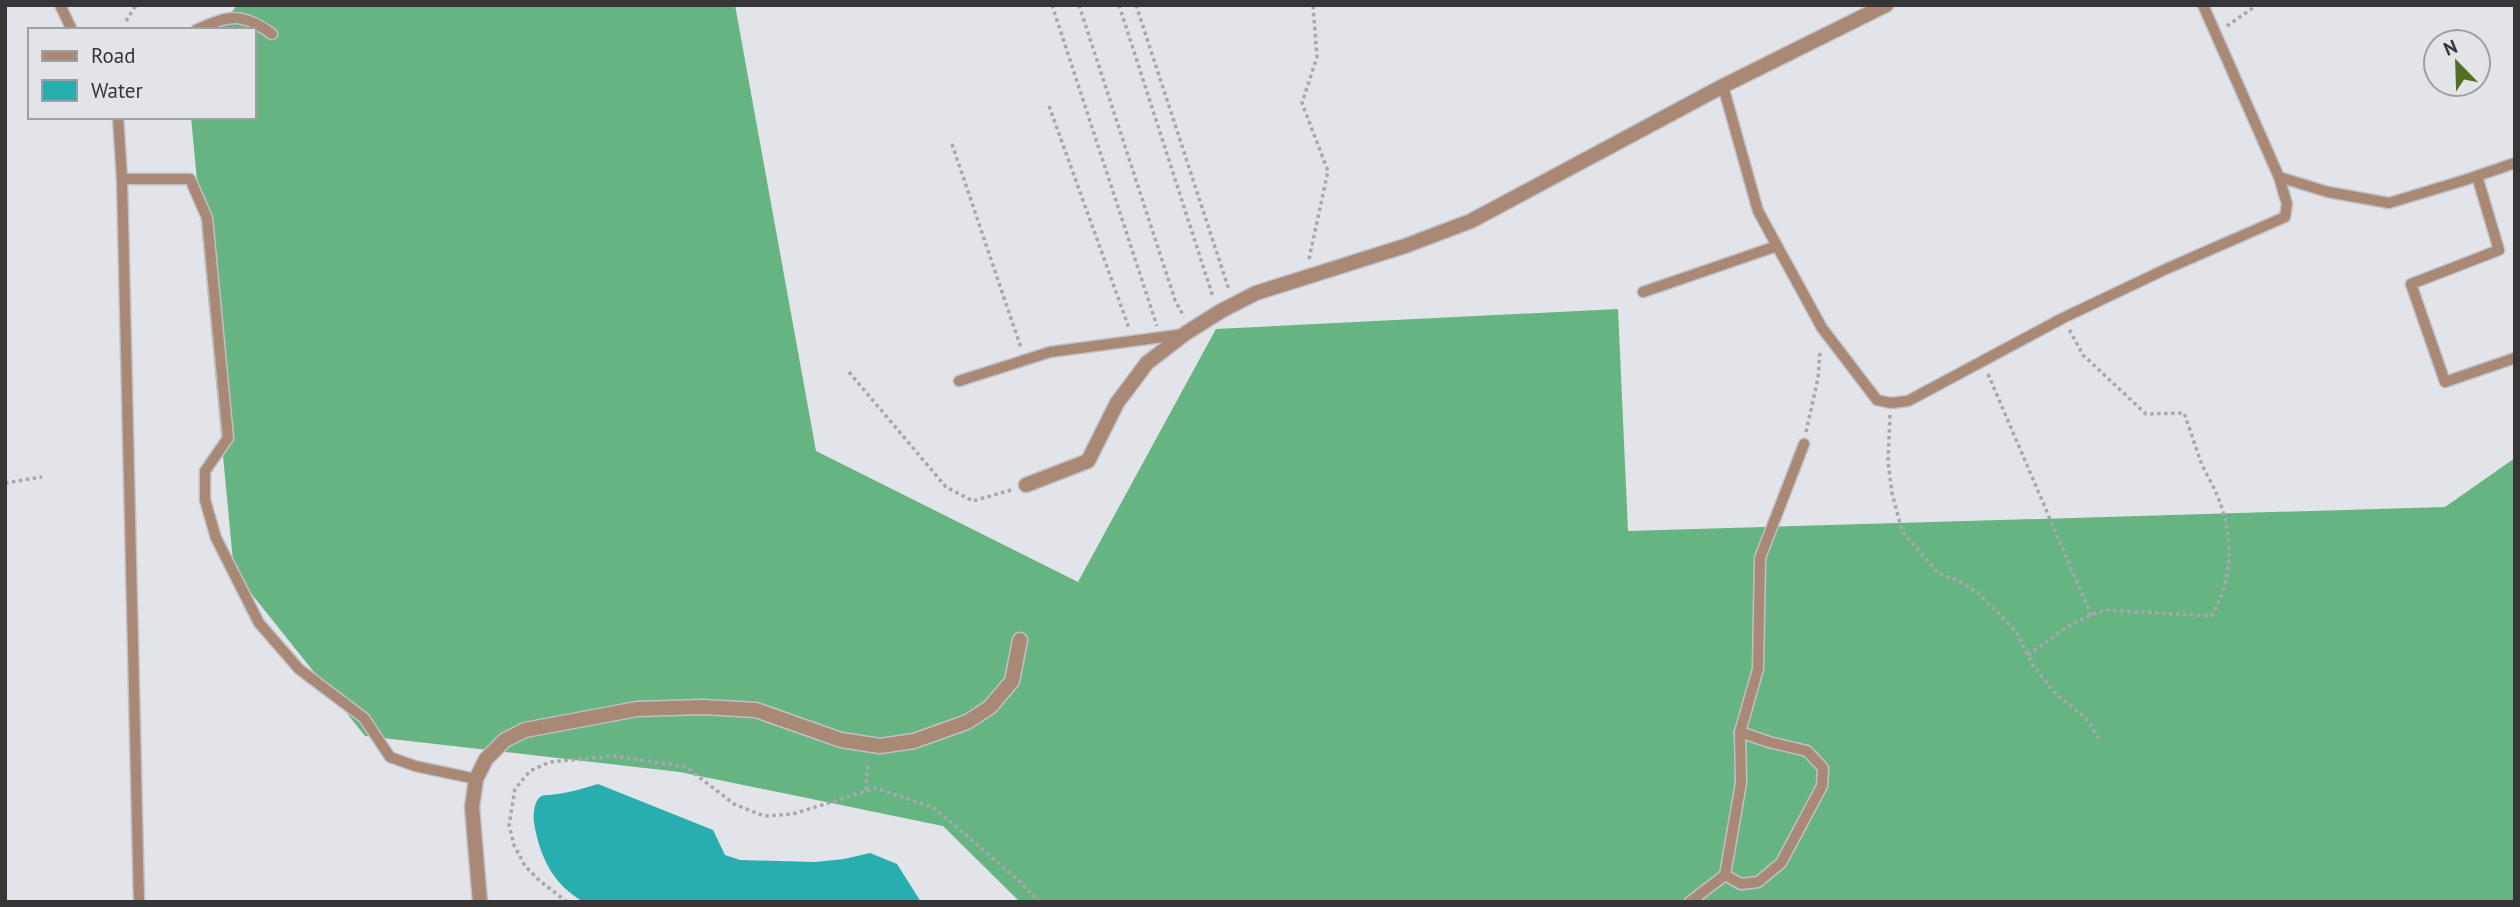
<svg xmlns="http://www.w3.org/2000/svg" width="2520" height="907" font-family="'PT Sans',sans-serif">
  <rect width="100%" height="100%" fill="#e3e3ea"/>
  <!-- forest -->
  <path fill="#65b482" d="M 237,5 L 735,5 L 816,451 L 1078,582 L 1216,329 L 1618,309 L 1628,531 L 2445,507 L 2515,458 L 2515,902 L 1020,902 L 943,826 L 680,772 L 365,736 L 234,572 L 191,117 L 254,117 L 254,30 L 219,30 Z"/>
  <!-- water -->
  <path fill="#29aeaf" d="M 598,784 L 713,830 L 725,855 L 740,860 L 815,862 L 844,859 L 870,853 L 897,864 L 921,902 L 584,902 C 553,885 540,857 534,823 C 533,815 534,802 540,797 C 543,795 546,795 550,795 C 567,793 582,789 598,784 Z"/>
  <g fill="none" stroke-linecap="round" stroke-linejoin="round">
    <defs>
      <g id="service">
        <path d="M 60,5 L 72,30"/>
        <path d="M 196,30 C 229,15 242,12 272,34"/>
        <path d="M 1723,86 L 1758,211 L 1822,328 L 1877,400 L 1891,403 L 1908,401 L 2063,318 L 2166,269 L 2285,217 L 2287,204 L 2279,177 L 2203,5"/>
        <path d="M 118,117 L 122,179 L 139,902"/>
        <path d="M 2477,176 L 2499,250 L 2411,284 L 2445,382 L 2515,358"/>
        <path d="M 2279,177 L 2328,192 L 2389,203 L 2465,180 L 2515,163"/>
        <path d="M 122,179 L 190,179 L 207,218 L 228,438 L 205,471 L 205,500 L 216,538 L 259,623 L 299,669 L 364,718 L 390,757 L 415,766 L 476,779"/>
        <path d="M 1643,292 L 1777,246"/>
        <path d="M 959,381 L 1050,352 L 1185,334"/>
        <path d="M 1725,875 L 1741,884 L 1758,882 L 1781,863 L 1822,786 L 1823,768 L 1807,751 L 1769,742 L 1740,732"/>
        <path d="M 1690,902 L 1725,875 L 1741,783 L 1740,732 L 1758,669 L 1760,558 L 1804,444"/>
      </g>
      <g id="minor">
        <path d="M 1026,485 L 1088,461 L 1117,403 L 1147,363 L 1186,333 L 1221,311 L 1256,293 L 1405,246 L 1471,221 L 1723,86 L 1886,5"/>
        <path d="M 480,902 L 472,807 L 476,779 L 486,759 L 505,740 L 525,730 L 637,709 L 703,707 L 756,710 L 841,740 L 880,746 L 914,741 L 967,722 L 990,707 L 1012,681 L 1020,640"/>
      </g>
    </defs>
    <!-- service casing -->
    <use href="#service" stroke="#c0c0c6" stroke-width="13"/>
    <!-- minor casing -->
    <use href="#minor" stroke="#c0c0c6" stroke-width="17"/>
    <!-- path -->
    <g stroke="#a7a7ad" stroke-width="3.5" stroke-dasharray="3.5 3.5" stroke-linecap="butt">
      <path d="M 1052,5 L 1157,326"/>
      <path d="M 1079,5 L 1175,300 L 1184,317"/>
      <path d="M 1119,5 L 1213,297"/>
      <path d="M 1136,5 L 1229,290"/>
      <path d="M 126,21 L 136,5"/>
      <path d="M 2227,26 L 2257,5"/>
      <path d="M 1049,106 L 1129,328"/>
      <path d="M 952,144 L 1021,348"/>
      <path d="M 1309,259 L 1328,171 L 1302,103 L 1317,57 L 1313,5"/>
      <path d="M 849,372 L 946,487 L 973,501 L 1011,490"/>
      <path d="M 1988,374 L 2091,615"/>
      <path d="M 1890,415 L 1888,462 L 1892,493 L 1902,531 L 1939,574 L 1955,579 L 1978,593 L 2001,616 L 2017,633 L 2032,664 L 2056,694 L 2085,717 L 2099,738"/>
      <path d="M 1806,432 L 1818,378 L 1820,350"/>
      <path d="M 5,483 L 42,477"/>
      <path d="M 2028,655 L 2073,623 L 2104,610 L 2211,616 C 2234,580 2234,534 2217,495 C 2213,485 2207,475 2202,465 C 2196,448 2190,430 2184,413 L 2146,414 L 2083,355 L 2069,329"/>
      <path d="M 866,790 L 868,761"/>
      <path d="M 567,902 L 540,881 L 525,866 L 514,845 L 509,825 L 515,789 L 530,771 L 550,762 L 615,756 L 686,767 L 734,804 L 764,816 L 793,814 L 876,788 L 934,808 L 1017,879 L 1040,902"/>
    </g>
    <!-- service -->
    <use href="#service" stroke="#a98876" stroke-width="10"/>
    <!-- minor -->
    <use href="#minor" stroke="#a98876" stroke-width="14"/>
  </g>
  <!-- border -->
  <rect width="2520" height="907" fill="none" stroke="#363638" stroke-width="14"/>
  <!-- legend -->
  <rect x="28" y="28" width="228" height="91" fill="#e3e3ea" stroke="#9e9ea3" stroke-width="2"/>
  <rect x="42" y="51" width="35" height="10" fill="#a98876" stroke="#9e9ea3" stroke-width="2"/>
  <text x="91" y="63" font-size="21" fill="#363638">Road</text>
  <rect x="42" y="80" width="35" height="21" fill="#29aeaf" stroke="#9e9ea3" stroke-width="2"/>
  <text x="91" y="98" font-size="21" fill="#363638">Water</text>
  <!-- north arrow -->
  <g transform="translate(2457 63) rotate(337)"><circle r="33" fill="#e3e3ea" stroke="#9e9ea3" stroke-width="2"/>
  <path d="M0-5L12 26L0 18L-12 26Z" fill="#526e21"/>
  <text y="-10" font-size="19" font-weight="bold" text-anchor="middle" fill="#363638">N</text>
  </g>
</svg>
